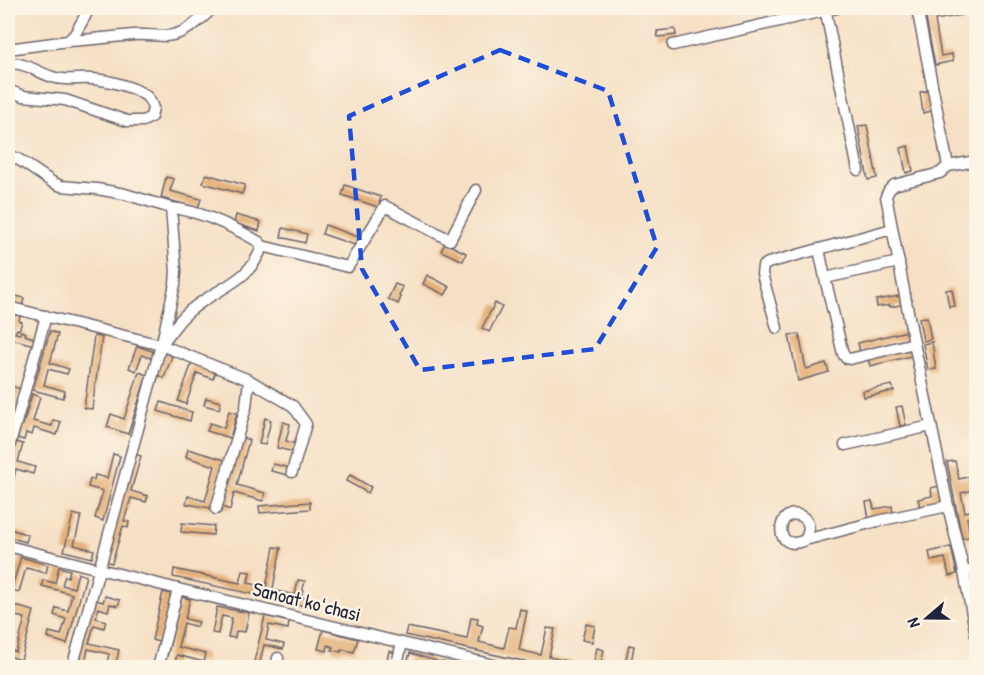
<svg xmlns="http://www.w3.org/2000/svg" width="984" height="675" font-family="'Patrick Hand',sans-serif">
  <rect width="100%" height="100%" fill="#fcf5e5"/>
  <filter id="ink" filterUnits="userSpaceOnUse"><feTurbulence type="fractalNoise" baseFrequency=".0167" numOctaves="2"/><feDisplacementMap in="SourceGraphic" scale="12" xChannelSelector="R" yChannelSelector="G"/><feConvolveMatrix kernelMatrix="1 2 1 2 8 2 1 2 1" color-interpolation-filters="sRGB"/></filter>
  <filter id="wash" filterUnits="userSpaceOnUse"><feTurbulence type="fractalNoise" baseFrequency=".008" numOctaves="4" result="noise"/><feDisplacementMap in="SourceGraphic" scale="24" xChannelSelector="R" yChannelSelector="G"/><feGaussianBlur stdDeviation="1.35" result="paint"/><feColorMatrix in="noise" values="0 0 0 0 0 0 0 0 0 0 0 0 0 0 0 0 0 1.4 0 .05"/><feComposite in="paint" operator="in"/></filter>
  <g filter="url(#wash)">
    <rect width="100%" height="100%" fill="#f6e0c5"/>
    <g id="blocks">
      <!-- building -->
      <g fill="#e4b179">
        <path d="M 958,8 L 962,8 L 963,15 L 935,20 L 941,56 L 952,54 L 953,61 L 935,65 L 925,14 Z"/>
        <path d="M 675,29 L 676,35 L 658,37 L 657,31 Z"/>
        <path d="M 928,91 L 932,111 L 923,113 L 920,92 Z"/>
        <path d="M 867,125 L 877,178 L 868,180 L 858,126 Z"/>
        <path d="M 908,146 L 913,171 L 906,173 L 901,148 Z"/>
        <path d="M 206,174 L 245,185 L 242,194 L 203,183 Z"/>
        <path d="M 166,177 L 174,179 L 170,191 L 201,199 L 198,208 L 161,198 Z"/>
        <path d="M 345,185 L 381,197 L 378,207 L 342,195 Z"/>
        <path d="M 236,215 L 261,222 L 259,231 L 234,223 Z"/>
        <path d="M 325,225 L 361,238 L 358,246 L 322,234 Z"/>
        <path d="M 283,228 L 307,234 L 305,243 L 281,237 Z"/>
        <path d="M 445,243 L 466,253 L 463,261 L 441,251 Z"/>
        <path d="M 427,275 L 450,287 L 445,295 L 423,284 Z"/>
        <path d="M 395,284 L 403,287 L 399,296 L 401,297 L 398,304 L 388,299 Z"/>
        <path d="M 952,289 L 955,306 L 949,307 L 946,290 Z"/>
        <path d="M 8,294 L 24,298 L 22,306 L 8,302 Z"/>
        <path d="M 899,296 L 901,305 L 890,307 L 890,305 L 877,307 L 876,300 Z"/>
        <path d="M 495,303 L 502,307 L 489,332 L 482,328 Z"/>
        <path d="M 12,314 L 20,316 L 19,321 L 22,322 L 19,330 L 17,329 L 15,333 L 20,334 L 21,331 L 26,333 L 25,335 L 36,339 L 34,345 L 8,338 L 8,331 Z"/>
        <path d="M 927,317 L 931,339 L 923,341 L 919,318 Z"/>
        <path d="M 50,331 L 58,334 L 50,363 L 69,369 L 67,374 L 48,369 L 44,385 L 65,391 L 63,398 L 33,390 Z"/>
        <path d="M 907,331 L 909,340 L 860,352 L 858,343 Z"/>
        <path d="M 799,334 L 806,369 L 826,363 L 829,372 L 798,381 L 789,335 Z"/>
        <path d="M 94,336 L 102,337 L 92,409 L 84,408 Z"/>
        <path d="M 932,342 L 936,369 L 928,370 L 923,344 Z"/>
        <path d="M 137,346 L 155,352 L 153,359 L 142,355 L 136,371 L 129,368 Z"/>
        <path d="M 910,350 L 911,356 L 870,366 L 868,358 L 899,351 L 900,352 Z"/>
        <path d="M 165,353 L 172,356 L 164,378 L 157,375 Z"/>
        <path d="M 192,363 L 216,371 L 213,379 L 197,373 L 186,404 L 178,401 Z"/>
        <path d="M 139,372 L 147,375 L 128,434 L 107,427 L 111,414 L 124,419 Z"/>
        <path d="M 8,385 L 21,389 L 8,434 L 8,405 L 11,394 L 8,393 Z"/>
        <path d="M 892,385 L 894,391 L 864,397 L 863,391 Z"/>
        <path d="M 32,394 L 40,397 L 33,421 L 52,426 L 53,420 L 61,422 L 57,435 L 34,428 L 32,435 L 26,433 L 24,440 L 17,438 L 21,425 L 23,425 Z"/>
        <path d="M 206,398 L 221,402 L 219,409 L 204,405 Z"/>
        <path d="M 161,402 L 192,412 L 190,421 L 158,411 Z"/>
        <path d="M 902,406 L 906,425 L 900,426 L 896,407 Z"/>
        <path d="M 229,411 L 237,413 L 230,438 L 207,431 L 210,423 L 224,428 Z"/>
        <path d="M 265,418 L 271,420 L 265,445 L 259,444 Z"/>
        <path d="M 283,422 L 290,424 L 286,441 L 296,444 L 294,452 L 277,448 Z"/>
        <path d="M 241,437 L 249,440 L 237,485 L 265,493 L 263,501 L 234,493 L 230,510 L 222,507 Z"/>
        <path d="M 16,442 L 23,444 L 18,462 L 35,467 L 33,474 L 16,469 L 13,481 L 8,480 L 8,472 Z"/>
        <path d="M 188,449 L 225,460 L 211,508 L 186,504 L 188,496 L 205,501 L 215,466 L 186,457 Z"/>
        <path d="M 113,454 L 120,456 L 103,521 L 95,518 L 103,491 L 88,487 L 90,479 L 94,480 L 95,475 L 107,478 Z"/>
        <path d="M 134,454 L 141,456 L 131,491 L 148,496 L 146,502 L 131,498 L 124,521 L 129,522 L 128,528 L 123,526 L 112,563 L 104,561 Z"/>
        <path d="M 955,461 L 959,479 L 976,475 L 976,482 L 971,483 L 973,490 L 961,493 L 965,512 L 970,511 L 971,517 L 967,518 L 970,537 L 962,538 L 947,462 Z"/>
        <path d="M 273,464 L 290,468 L 288,475 L 271,471 Z"/>
        <path d="M 350,475 L 371,487 L 368,493 L 346,481 Z"/>
        <path d="M 939,486 L 942,503 L 920,508 L 918,499 L 932,496 L 931,488 Z"/>
        <path d="M 872,501 L 874,509 L 892,506 L 893,514 L 869,519 L 866,502 Z"/>
        <path d="M 310,502 L 310,509 L 260,513 L 259,506 Z"/>
        <path d="M 73,514 L 81,516 L 74,545 L 94,550 L 92,558 L 64,551 Z"/>
        <path d="M 182,523 L 214,526 L 213,535 L 181,532 Z"/>
        <path d="M 8,528 L 28,535 L 26,542 L 8,537 Z"/>
        <path d="M 274,547 L 281,548 L 271,598 L 173,577 L 174,569 L 240,583 L 243,571 L 250,572 L 248,583 L 266,587 Z"/>
        <path d="M 951,547 L 957,574 L 949,576 L 945,558 L 931,561 L 929,552 Z"/>
        <path d="M 21,557 L 48,565 L 46,573 L 26,568 L 19,592 L 11,590 Z"/>
        <path d="M 59,567 L 70,570 L 68,577 L 65,576 L 62,585 L 74,588 L 78,573 L 86,576 L 67,644 L 48,638 L 49,632 L 61,635 L 66,619 L 54,615 L 56,608 L 68,611 L 72,594 L 42,586 L 43,580 L 55,583 Z"/>
        <path d="M 298,580 L 305,581 L 301,597 L 318,601 L 317,609 L 274,599 L 276,591 L 295,595 Z"/>
        <path d="M 163,592 L 171,594 L 159,642 L 152,640 Z"/>
        <path d="M 105,596 L 120,600 L 118,606 L 110,604 L 108,611 L 98,608 L 96,618 L 106,621 L 104,628 L 94,625 L 89,643 L 119,650 L 116,663 L 122,665 L 122,668 L 106,668 L 109,654 L 88,649 L 84,668 L 75,668 L 92,599 L 103,602 Z"/>
        <path d="M 182,597 L 190,599 L 185,619 L 199,622 L 197,627 L 184,623 L 178,647 L 206,654 L 204,662 L 177,655 L 173,668 L 164,668 Z"/>
        <path d="M 8,604 L 34,611 L 21,660 L 8,656 L 8,649 L 16,652 L 25,618 L 10,615 L 8,623 Z"/>
        <path d="M 217,607 L 249,613 L 245,632 L 236,631 L 235,638 L 228,637 L 232,618 L 222,616 L 218,634 L 212,633 Z"/>
        <path d="M 520,609 L 527,611 L 519,650 L 541,655 L 547,628 L 555,629 L 549,657 L 573,662 L 572,668 L 555,668 L 405,635 L 407,627 L 467,639 L 471,617 L 478,618 L 477,624 L 483,626 L 479,642 L 504,648 L 509,627 L 516,628 Z"/>
        <path d="M 265,616 L 289,622 L 288,629 L 269,625 L 266,640 L 284,644 L 283,649 L 264,645 L 259,667 L 253,666 Z"/>
        <path d="M 586,624 L 595,626 L 592,642 L 582,640 Z"/>
        <path d="M 323,630 L 358,639 L 354,652 L 341,649 L 341,652 L 332,650 L 333,647 L 328,645 L 327,651 L 318,649 Z"/>
        <path d="M 629,645 L 634,646 L 630,668 L 624,668 Z"/>
        <path d="M 597,648 L 604,650 L 600,668 L 576,668 L 577,663 L 593,666 Z"/>
        <path d="M 389,651 L 396,653 L 392,668 L 369,668 L 371,661 L 386,664 Z"/>
        <path d="M 410,653 L 437,661 L 436,668 L 415,663 L 414,668 L 406,668 Z"/>
        <path d="M 441,662 L 467,666 L 467,668 L 440,668 Z"/>
      </g>
    </g>
  </g>
  <g filter="url(#ink)">
    <use href="#blocks" fill-opacity="0" stroke="#6c646b" stroke-width="1.5"/>
    <g fill="none" stroke-linecap="round" stroke-linejoin="round">
      <defs>
        <g id="minor">
          <path d="M 825,8 L 858,170"/>
          <path d="M 917,8 L 948,166 L 940,173 L 894,185 L 889,190 L 886,196 L 914,343 L 948,506 L 964,572"/>
          <path d="M 68,41 C 90,40 111,37 133,35 C 144,34 155,36 166,36 C 185,35 200,20 213,8"/>
          <path d="M 673,45 L 837,8"/>
          <path d="M 8,49 L 68,41 L 75,34 L 88,11 L 89,8"/>
          <path d="M 8,64 C 25,61 39,74 56,78 C 68,81 81,78 93,79 C 107,80 135,87 146,96 C 150,99 151,103 153,108 L 151,117 L 143,121 L 127,121 L 65,100 L 23,96 L 8,90"/>
          <path d="M 8,155 L 18,159 L 52,182 L 61,186 L 97,189 L 125,194 L 171,208 L 176,271 L 175,284 L 162,342"/>
          <path d="M 948,166 L 976,161"/>
          <path d="M 171,208 C 202,211 232,226 259,242 L 262,246"/>
          <path d="M 819,249 L 825,278"/>
          <path d="M 899,262 L 825,278 L 843,354 L 846,358 L 850,359 L 914,343"/>
          <path d="M 8,307 L 161,345 L 72,668"/>
          <path d="M 777,328 L 762,274 L 763,266 L 768,263 L 892,229"/>
          <path d="M 161,345 C 169,335 176,324 184,316 C 210,289 250,285 262,246 L 348,267 L 385,206 L 450,240 L 476,190"/>
          <path d="M 161,345 L 249,380 L 246,407 L 216,509"/>
          <path d="M 249,380 L 293,406 L 306,424 L 292,472"/>
          <path d="M 845,445 L 931,426"/>
          <path d="M 8,451 L 46,316"/>
          <path d="M 805,540 C 810,531 811,521 801,516 C 776,505 772,555 805,540 L 878,521 L 948,506"/>
          <path d="M 8,546 L 178,589"/>
          <path d="M 976,570 L 964,572 L 976,635"/>
          <path d="M 8,665 L 19,668"/>
          <path d="M 158,668 L 178,589 L 506,668"/>
          <path d="M 276,668 L 278,658"/>
          <path d="M 396,668 L 402,643"/>
        </g>
      </defs>
      <!-- minor casing -->
      <use href="#minor" stroke="#6c646b" stroke-width="13"/>
      <!-- minor -->
      <use href="#minor" stroke="#fff" stroke-width="10"/>
    </g>
  </g>
  <!-- marked area -->
  <path fill="none" stroke="#1d4ed8" stroke-width="4.5" stroke-dasharray="12 8" stroke-linejoin="round" d="M 500,50 L 608,91 L 657,247 L 595,349 L 420,370 L 362,269 L 349,116 Z"/>
  <g text-anchor="middle" dominant-baseline="central" stroke-width="4.5" stroke-linejoin="round" paint-order="stroke">
    <!-- street labels -->
    <g font-size="20" fill="#22223b" stroke="#fcf5e5">
      <text transform="translate(307 601) rotate(14)">Sanoat koʻchasi</text>
    </g>
  </g>
  <!-- margin -->
  <rect width="984" height="675" fill="none" stroke="#fcf5e5" stroke-width="30"/>
  <!-- north arrow -->
  <g transform="translate(927 618) rotate(250)" stroke="#fcf5e5" stroke-width="4.5" paint-order="stroke">
  <path d="M0-4.5L10 22L0 15L-10 22Z" fill="#22223b"/>
  <text y="-9" font-size="16" font-weight="bold" text-anchor="middle" fill="#22223b">N</text>
  </g>
</svg>
